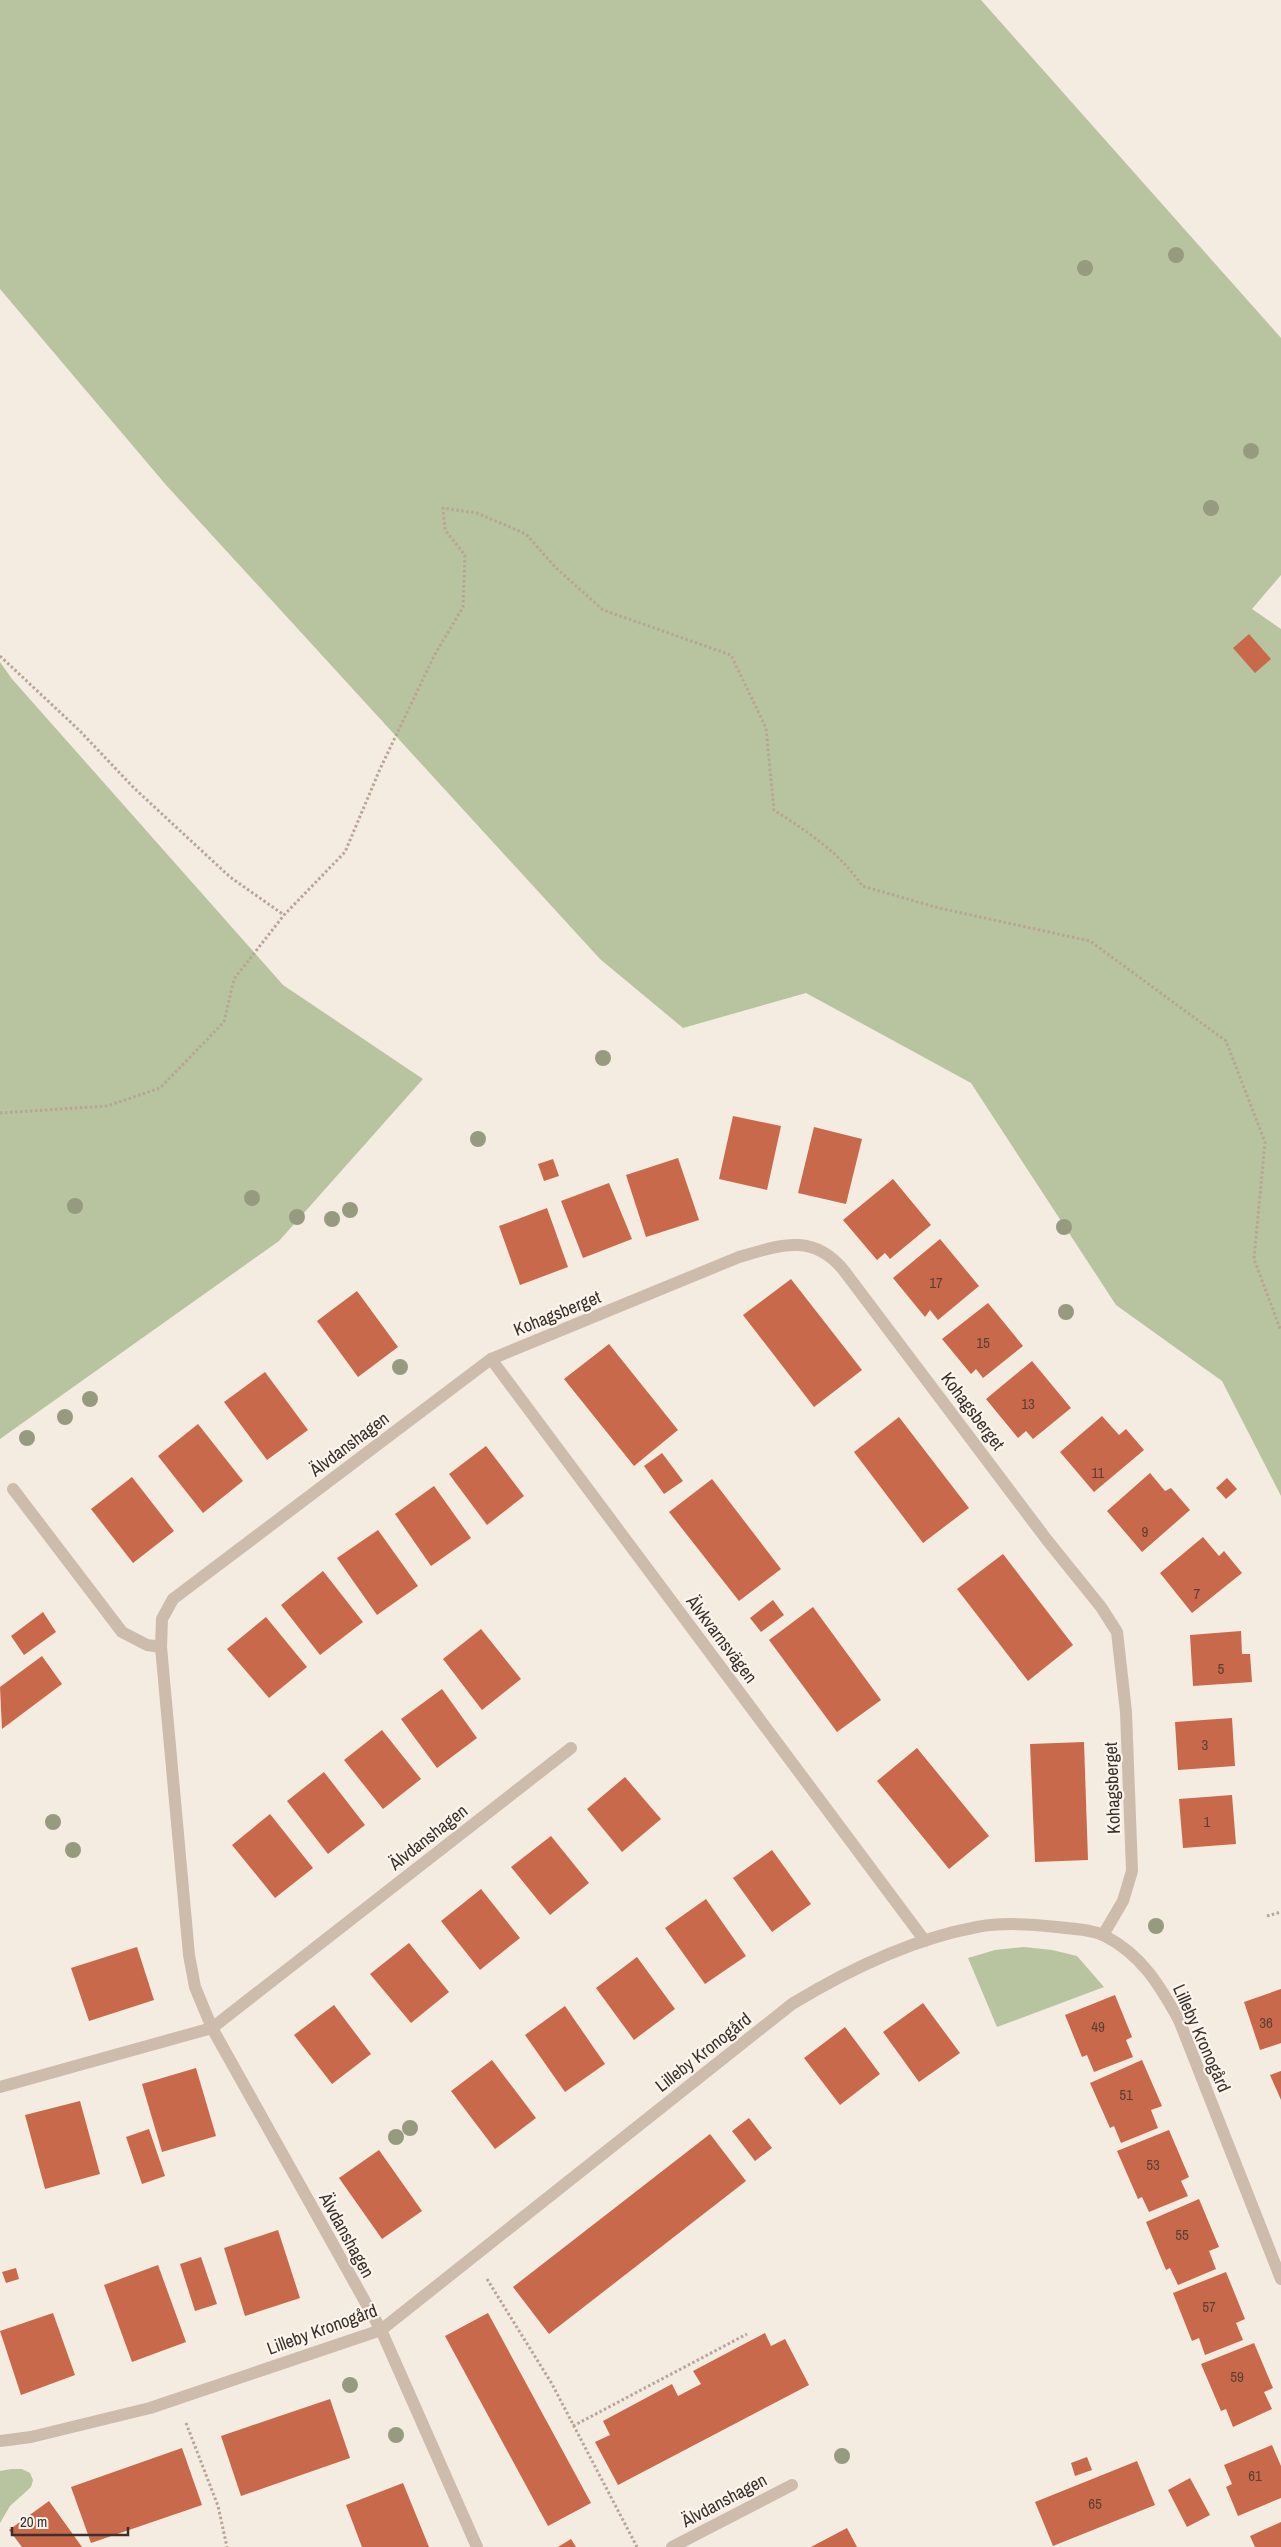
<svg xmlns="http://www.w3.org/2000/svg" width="1281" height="2547" font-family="'Archivo Narrow',sans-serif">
  <rect width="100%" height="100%" fill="#f4ebe1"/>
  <!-- green -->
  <g fill="#b8c4a0">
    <path d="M 0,0 L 981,0 L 1281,338 L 1281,575 L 1252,609 L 1281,629 L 1281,1496 L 1222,1381 L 1116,1305 L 971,1083 L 806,993 L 683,1028 L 600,959 L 166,485 L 0,289 Z"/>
    <path d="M 0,662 L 12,679 L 283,985 L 423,1079 L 279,1241 L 0,1439 Z"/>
    <path d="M 1024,1947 L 1052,1950 L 1077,1956 L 1104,1987 L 997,2027 L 968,1958 L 995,1950 Z"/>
    <path d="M 11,2469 L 22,2469 L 30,2473 L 33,2480 L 31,2487 L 10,2506 L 0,2523 L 0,2471 Z"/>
  </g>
  <!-- building -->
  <g fill="#c8694b">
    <path d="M 1249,634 L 1271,659 L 1255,673 L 1233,648 Z"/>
    <path d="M 733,1116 L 781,1126 L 767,1190 L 719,1179 Z"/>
    <path d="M 814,1127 L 862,1139 L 846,1204 L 798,1193 Z"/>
    <path d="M 678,1158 L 699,1220 L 646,1237 L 626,1175 Z"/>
    <path d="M 553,1159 L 559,1176 L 544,1181 L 538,1164 Z"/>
    <path d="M 893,1179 L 931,1225 L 890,1259 L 885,1253 L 877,1260 L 843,1220 Z"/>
    <path d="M 609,1183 L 632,1239 L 583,1258 L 561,1201 Z"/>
    <path d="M 547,1208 L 568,1267 L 520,1285 L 499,1226 Z"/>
    <path d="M 940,1239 L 979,1286 L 938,1320 L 930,1310 L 925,1317 L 893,1278 Z"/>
    <path d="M 791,1279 L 862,1370 L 814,1407 L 743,1315 Z"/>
    <path d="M 357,1291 L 398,1347 L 358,1377 L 317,1321 Z"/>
    <path d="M 988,1303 L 1023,1346 L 983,1378 L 976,1369 L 971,1374 L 942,1339 Z"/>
    <path d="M 609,1344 L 678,1430 L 634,1466 L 564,1379 Z"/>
    <path d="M 1032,1361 L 1071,1408 L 1033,1439 L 1026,1431 L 1018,1438 L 986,1399 Z"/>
    <path d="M 265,1372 L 308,1430 L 267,1460 L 224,1402 Z"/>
    <path d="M 1102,1416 L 1119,1435 L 1126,1429 L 1144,1450 L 1094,1492 L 1060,1452 Z"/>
    <path d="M 899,1417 L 969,1508 L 923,1543 L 854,1452 Z"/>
    <path d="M 198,1424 L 243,1481 L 203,1513 L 158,1456 Z"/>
    <path d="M 486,1446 L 524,1496 L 487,1525 L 449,1474 Z"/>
    <path d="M 662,1453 L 683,1481 L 664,1494 L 644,1466 Z"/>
    <path d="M 1150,1473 L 1165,1491 L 1171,1488 L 1190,1510 L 1142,1552 L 1107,1511 Z"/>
    <path d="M 132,1477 L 174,1531 L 133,1563 L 91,1509 Z"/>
    <path d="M 1227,1478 L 1237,1489 L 1226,1499 L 1216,1488 Z"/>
    <path d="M 712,1479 L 781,1569 L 739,1601 L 669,1512 Z"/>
    <path d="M 434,1486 L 471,1538 L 431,1566 L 395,1514 Z"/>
    <path d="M 378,1530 L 418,1586 L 377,1615 L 337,1558 Z"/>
    <path d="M 1203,1537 L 1219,1556 L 1224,1551 L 1242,1573 L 1192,1613 L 1160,1573 Z"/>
    <path d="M 1003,1554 L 1073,1645 L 1028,1681 L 957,1589 Z"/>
    <path d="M 323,1571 L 363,1622 L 320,1655 L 281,1605 Z"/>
    <path d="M 773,1600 L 784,1615 L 761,1632 L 750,1618 Z"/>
    <path d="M 813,1607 L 881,1700 L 837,1732 L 769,1640 Z"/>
    <path d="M 43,1612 L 56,1632 L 24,1655 L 11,1636 Z"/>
    <path d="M 266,1617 L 307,1667 L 269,1698 L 227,1649 Z"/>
    <path d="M 481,1629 L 521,1679 L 482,1710 L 443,1659 Z"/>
    <path d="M 1241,1631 L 1242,1654 L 1250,1654 L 1252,1682 L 1193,1686 L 1190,1635 Z"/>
    <path d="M 42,1656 L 62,1684 L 2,1729 L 0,1687 Z"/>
    <path d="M 442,1689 L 477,1738 L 437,1768 L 401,1719 Z"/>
    <path d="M 1232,1718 L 1235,1766 L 1178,1770 L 1175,1722 Z"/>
    <path d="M 382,1730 L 421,1779 L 383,1809 L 344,1760 Z"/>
    <path d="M 1084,1742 L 1088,1860 L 1035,1862 L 1030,1744 Z"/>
    <path d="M 917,1748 L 989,1836 L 949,1869 L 877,1781 Z"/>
    <path d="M 324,1772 L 365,1825 L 328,1854 L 287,1801 Z"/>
    <path d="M 625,1777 L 661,1819 L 622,1852 L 587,1809 Z"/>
    <path d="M 1232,1795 L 1236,1844 L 1183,1848 L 1179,1799 Z"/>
    <path d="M 270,1814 L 313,1868 L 275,1898 L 232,1845 Z"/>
    <path d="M 551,1836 L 589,1883 L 550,1915 L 511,1867 Z"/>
    <path d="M 772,1850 L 811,1904 L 772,1932 L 733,1878 Z"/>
    <path d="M 481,1889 L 520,1938 L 480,1970 L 441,1921 Z"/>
    <path d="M 706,1899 L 746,1956 L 705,1984 L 665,1928 Z"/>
    <path d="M 409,1943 L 449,1992 L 411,2023 L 370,1974 Z"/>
    <path d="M 137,1947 L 154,2000 L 89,2021 L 71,1968 Z"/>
    <path d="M 637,1957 L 675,2009 L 634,2040 L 596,1988 Z"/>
    <path d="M 1281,1989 L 1281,2043 L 1260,2050 L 1244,2002 Z"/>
    <path d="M 1115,1995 L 1132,2037 L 1126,2040 L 1133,2057 L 1094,2072 L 1087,2055 L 1082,2057 L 1065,2015 Z"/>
    <path d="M 923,2003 L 960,2053 L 919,2082 L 883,2032 Z"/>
    <path d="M 334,2005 L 371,2054 L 332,2084 L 294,2035 Z"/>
    <path d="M 565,2006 L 605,2064 L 565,2092 L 525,2035 Z"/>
    <path d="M 845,2027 L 880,2074 L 840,2105 L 804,2058 Z"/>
    <path d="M 492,2060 L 536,2118 L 495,2149 L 451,2091 Z"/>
    <path d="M 1142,2060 L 1162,2106 L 1151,2110 L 1158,2128 L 1121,2143 L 1114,2126 L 1110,2128 L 1090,2083 Z"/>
    <path d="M 196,2068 L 216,2136 L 162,2152 L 142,2084 Z"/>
    <path d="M 1281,2071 L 1281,2100 L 1270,2075 Z"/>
    <path d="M 80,2101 L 100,2174 L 45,2189 L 25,2115 Z"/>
    <path d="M 749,2118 L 772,2148 L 755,2161 L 732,2131 Z"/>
    <path d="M 149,2129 L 165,2176 L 142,2184 L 126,2137 Z"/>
    <path d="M 1169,2130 L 1189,2177 L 1181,2181 L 1188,2196 L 1149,2212 L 1142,2197 L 1138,2199 L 1117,2151 Z"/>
    <path d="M 710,2134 L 746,2181 L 549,2334 L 513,2287 Z"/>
    <path d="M 379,2150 L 422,2211 L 382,2239 L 339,2178 Z"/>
    <path d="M 1199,2199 L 1219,2247 L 1209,2251 L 1216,2269 L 1178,2285 L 1170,2268 L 1166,2270 L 1146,2222 Z"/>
    <path d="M 278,2230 L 300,2298 L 245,2316 L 224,2248 Z"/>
    <path d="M 201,2257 L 217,2304 L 195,2311 L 180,2264 Z"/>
    <path d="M 158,2265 L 186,2342 L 132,2362 L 104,2285 Z"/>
    <path d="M 16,2268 L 19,2279 L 6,2283 L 2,2272 Z"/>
    <path d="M 1226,2272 L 1245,2319 L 1236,2323 L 1243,2340 L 1205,2355 L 1199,2338 L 1192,2341 L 1173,2293 Z"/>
    <path d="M 53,2313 L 75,2375 L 21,2395 L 0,2331 Z"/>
    <path d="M 488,2313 L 591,2503 L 548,2526 L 445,2336 Z"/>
    <path d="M 765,2333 L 771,2346 L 785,2339 L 809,2385 L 618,2485 L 595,2442 L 610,2435 L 603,2421 L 672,2384 L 678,2396 L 701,2384 L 693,2371 Z"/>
    <path d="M 1254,2343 L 1273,2388 L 1264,2392 L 1272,2409 L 1233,2427 L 1226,2409 L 1221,2411 L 1201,2364 Z"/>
    <path d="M 330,2399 L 350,2458 L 241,2496 L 221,2436 Z"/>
    <path d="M 1272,2445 L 1281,2466 L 1281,2498 L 1238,2516 L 1226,2487 L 1232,2484 L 1224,2465 Z"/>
    <path d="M 182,2448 L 202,2505 L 91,2543 L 71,2487 Z"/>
    <path d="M 1087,2457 L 1092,2470 L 1075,2476 L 1071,2463 Z"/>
    <path d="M 1137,2461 L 1155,2505 L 1053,2546 L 1035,2502 Z"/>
    <path d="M 1190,2478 L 1210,2515 L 1187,2527 L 1168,2490 Z"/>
    <path d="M 403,2483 L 429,2547 L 362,2547 L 346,2505 Z"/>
    <path d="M 49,2501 L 82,2547 L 22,2547 L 9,2530 Z"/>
    <path d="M 1281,2522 L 1281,2547 L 1255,2547 L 1250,2536 Z"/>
    <path d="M 847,2528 L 857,2547 L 811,2547 Z"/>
    <path d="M 571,2539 L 576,2547 L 558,2547 Z"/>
  </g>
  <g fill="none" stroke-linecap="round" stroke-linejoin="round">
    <!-- path -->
    <g stroke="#b9a596" stroke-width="3" stroke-dasharray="2.5 2.5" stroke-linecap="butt">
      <path d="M 0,656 L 79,730 L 134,788 L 230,877 L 284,915"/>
      <path d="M 0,1113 L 107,1106 L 160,1088 L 224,1022 L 234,979 L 284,915 L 345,852 L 380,769 L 434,656 L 463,607 L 465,555 L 445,530 L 443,508 L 477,513 L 526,534 L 555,567 L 603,610 L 731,655 L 766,728 L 774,810 C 806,831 841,853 862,886 L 939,908 L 1090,941 L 1226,1041 L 1265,1142 L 1254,1259 L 1281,1331"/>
      <path d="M 1267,1916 L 1281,1912"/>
      <path d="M 487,2279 L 552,2384 L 637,2547"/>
      <path d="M 186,2423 L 218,2506 L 227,2547"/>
      <path d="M 573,2426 L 747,2334"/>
    </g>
    <!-- service -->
    <path stroke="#cdbbac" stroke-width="12" d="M 13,1489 L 122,1632 L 147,1645 L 161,1647"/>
    <!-- minor -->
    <g stroke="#cdbbac" stroke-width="12">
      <path d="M 491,1359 L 925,1941"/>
      <path d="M 0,2087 L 212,2028 L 571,1748"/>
      <path d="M 0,2441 L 31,2437 L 150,2408 L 381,2330 L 792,2004 C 848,1970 912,1939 977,1927 C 1003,1922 1031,1924 1057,1927 C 1072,1929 1092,1929 1105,1936 C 1142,1955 1160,1986 1179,2020 L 1281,2279"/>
      <path d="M 477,2547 L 381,2330 L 212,2028 L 195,1987 L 189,1955 L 161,1647 L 162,1619 L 173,1599 L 491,1359 L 739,1257 C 780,1245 814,1232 845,1272 L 1047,1540 L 1101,1607 L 1117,1632 L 1126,1712 L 1132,1871 L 1123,1901 L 1103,1935"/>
      <path d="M 672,2547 L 792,2485"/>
    </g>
  </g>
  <!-- trees -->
  <g fill="#969b7f">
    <circle cx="1176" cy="255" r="8"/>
    <circle cx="1085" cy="268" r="8"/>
    <circle cx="1251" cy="451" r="8"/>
    <circle cx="1211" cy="508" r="8"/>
    <circle cx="603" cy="1058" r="8"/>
    <circle cx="478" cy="1139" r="8"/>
    <circle cx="252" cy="1198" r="8"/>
    <circle cx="75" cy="1206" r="8"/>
    <circle cx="350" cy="1210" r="8"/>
    <circle cx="297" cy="1217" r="8"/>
    <circle cx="332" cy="1219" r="8"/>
    <circle cx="1064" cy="1227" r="8"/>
    <circle cx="1066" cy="1312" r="8"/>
    <circle cx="400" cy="1367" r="8"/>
    <circle cx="90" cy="1399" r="8"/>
    <circle cx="65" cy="1417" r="8"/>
    <circle cx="27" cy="1438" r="8"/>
    <circle cx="53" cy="1822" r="8"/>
    <circle cx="73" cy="1850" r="8"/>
    <circle cx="1156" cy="1926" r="8"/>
    <circle cx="410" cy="2128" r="8"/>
    <circle cx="396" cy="2137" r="8"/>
    <circle cx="350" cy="2385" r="8"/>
    <circle cx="396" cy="2435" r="8"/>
    <circle cx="842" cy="2456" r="8"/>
  </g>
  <g text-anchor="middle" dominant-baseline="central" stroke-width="4.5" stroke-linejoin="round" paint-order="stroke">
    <!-- number labels -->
    <g font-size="15" fill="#5e3e33">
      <text x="936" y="1282">17</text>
      <text x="983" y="1342">15</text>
      <text x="1028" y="1403">13</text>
      <text x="1098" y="1472">11</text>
      <text x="1145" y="1531">9</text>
      <text x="1197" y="1593">7</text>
      <text x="1221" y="1668">5</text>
      <text x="1205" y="1744">3</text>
      <text x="1207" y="1821">1</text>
      <text x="1266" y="2022">36</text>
      <text x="1098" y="2026">49</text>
      <text x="1126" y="2094">51</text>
      <text x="1153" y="2164">53</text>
      <text x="1182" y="2234">55</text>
      <text x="1209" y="2306">57</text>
      <text x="1237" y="2376">59</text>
      <text x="1255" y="2475">61</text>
      <text x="1095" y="2503">65</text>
    </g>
    <!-- street labels -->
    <g font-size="18" fill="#3b302b" stroke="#fbf5ee">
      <text transform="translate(557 1313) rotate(-22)">Kohagsberget</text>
      <text transform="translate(973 1411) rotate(53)">Kohagsberget</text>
      <text transform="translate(349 1444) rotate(-37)">Älvdanshagen</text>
      <text transform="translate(722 1639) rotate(53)">Älvkvarnsvägen</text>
      <text transform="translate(1112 1788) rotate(-92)">Kohagsberget</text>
      <text transform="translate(428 1837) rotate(-38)">Älvdanshagen</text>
      <text transform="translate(1202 2038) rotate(66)">Lilleby Kronogård</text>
      <text transform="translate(703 2052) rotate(-38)">Lilleby Kronogård</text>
      <text transform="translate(347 2235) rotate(61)">Älvdanshagen</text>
      <text transform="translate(322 2329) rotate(-20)">Lilleby Kronogård</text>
      <text transform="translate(724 2500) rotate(-28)">Älvdanshagen</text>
    </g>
  </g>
  <!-- scale -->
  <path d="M12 2527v8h116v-8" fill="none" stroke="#3b302b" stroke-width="2.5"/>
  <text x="20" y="2527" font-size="15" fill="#3b302b" stroke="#fbf5ee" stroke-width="4" paint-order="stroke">20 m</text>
</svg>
